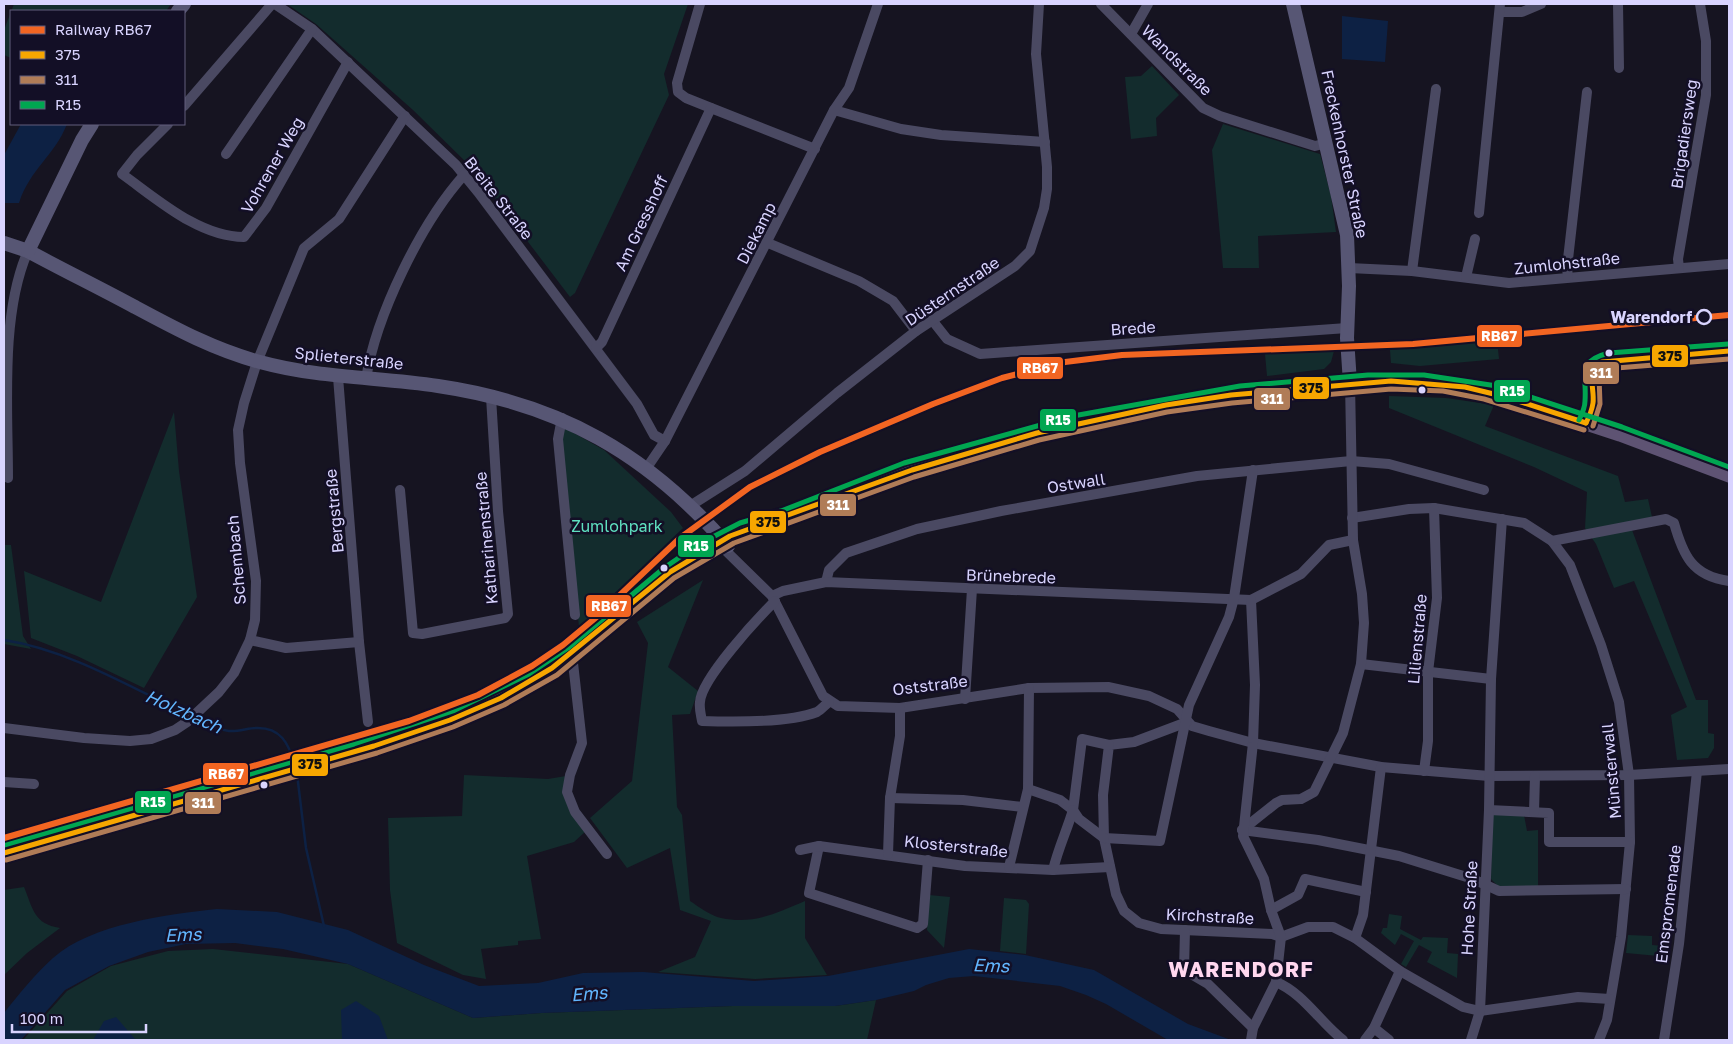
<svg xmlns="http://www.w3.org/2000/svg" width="1733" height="1044" font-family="'Golos Text',sans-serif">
  <rect width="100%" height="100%" fill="#161421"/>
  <!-- green -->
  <g fill="#132c2d">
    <path d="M 14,4 L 171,4 L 166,11 L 11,11 L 11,58 L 4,55 L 4,30 Z"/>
    <path d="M 287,4 L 688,4 L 664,74 L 669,95 L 575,293 L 570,297 L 471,167 L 413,110 L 316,24 Z"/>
    <path d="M 1152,66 L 1179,95 L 1156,118 L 1157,136 L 1131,139 L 1125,77 L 1141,76 Z"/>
    <path d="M 1223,124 L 1320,154 L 1331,196 L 1336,232 L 1258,236 L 1259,268 L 1223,268 L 1212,150 Z"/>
    <path d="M 1497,340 L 1499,359 L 1420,366 L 1391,363 L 1390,350 Z"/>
    <path d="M 1334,351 L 1331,362 L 1324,369 L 1267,376 L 1265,354 Z"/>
    <path d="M 1389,396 L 1446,398 L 1494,405 L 1485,426 L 1618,476 L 1625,502 L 1648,499 L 1652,517 L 1629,522 L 1696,700 L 1708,700 L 1708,733 L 1714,734 L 1714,748 L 1708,758 L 1677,760 L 1671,715 L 1687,707 L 1634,581 L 1614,588 L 1596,544 L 1585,528 L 1587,492 L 1534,467 L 1389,408 Z"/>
    <path d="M 174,412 L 179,471 L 197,597 L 144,688 L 77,656 L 31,638 L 24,571 L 101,602 Z"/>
    <path d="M 565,428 L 604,450 L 671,512 L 683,528 L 579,627 L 560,439 Z"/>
    <path d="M 4,545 L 11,545 L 23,636 L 31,649 L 4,644 Z"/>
    <path d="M 703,580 L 668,667 L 698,691 L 690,714 L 672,715 L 677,807 L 682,815 L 690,901 C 699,907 711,916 721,918 C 754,925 776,913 805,901 L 805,938 L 827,975 L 755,979 L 658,972 L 695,957 L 711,921 L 680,910 L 670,848 L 627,868 L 590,818 L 632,781 L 648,643 L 637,622 Z"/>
    <path d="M 464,775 L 548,779 L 566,776 L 586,831 L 574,842 L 527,856 L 541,939 L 518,941 L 518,945 L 481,949 L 486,979 L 463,975 L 397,943 L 390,890 L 388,818 L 462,816 Z"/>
    <path d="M 1492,814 L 1524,815 L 1527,831 L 1538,830 L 1538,888 L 1498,886 L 1491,879 Z"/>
    <path d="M 24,887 C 33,909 34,924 60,928 L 27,953 L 4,975 L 4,890 Z"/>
    <path d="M 929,895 L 950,897 L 944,948 L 927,930 Z"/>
    <path d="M 1004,898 L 1026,900 L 1029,904 L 1026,954 L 1000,951 Z"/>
    <path d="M 1389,914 L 1402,916 L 1400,929 L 1421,940 L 1423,937 L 1448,938 L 1447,953 L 1458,954 L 1457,978 L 1427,962 L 1432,952 L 1419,945 L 1406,967 L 1401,964 L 1414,941 L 1401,934 L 1395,945 L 1381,933 L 1383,928 L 1387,928 Z"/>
    <path d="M 1628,935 L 1652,936 L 1652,945 L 1662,946 L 1662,938 L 1670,938 L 1669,957 L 1626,953 Z"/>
    <path d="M 213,949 L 348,964 L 473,1018 L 541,1013 L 732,1006 L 835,1006 L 876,1000 L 867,1040 L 23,1040 L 67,991 L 111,966 L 168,951 Z"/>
  </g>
  <!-- water -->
  <g fill="#0d2144">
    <path d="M 1342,16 L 1388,21 L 1385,62 L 1342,59 Z"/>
    <path d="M 21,124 L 67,124 C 55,155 30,169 19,203 L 4,203 L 4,155 Z"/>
    <path d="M 217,909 L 277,912 L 348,930 L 424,965 L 479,986 L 538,983 L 583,973 L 643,972 L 754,981 L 828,976 L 969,949 L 1025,955 L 1094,970 L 1188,1024 L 1231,1040 L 1168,1040 L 1106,1004 L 1086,995 L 1060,986 L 974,976 L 949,978 L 926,985 L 914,991 L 876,1000 L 835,1006 L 732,1006 L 541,1013 L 473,1018 L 348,964 L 283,949 L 235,943 L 186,944 L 148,952 L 109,966 L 65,990 L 21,1040 L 4,1040 L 4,1013 C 19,994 35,974 53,958 C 91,924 169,914 217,909 Z"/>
    <path d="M 356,1001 L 379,1016 L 388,1040 L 342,1040 L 341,1010 Z"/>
    <path d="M 116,1017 L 136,1040 L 93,1040 L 104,1021 Z"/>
  </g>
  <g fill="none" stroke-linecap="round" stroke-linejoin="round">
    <!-- stream -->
    <g stroke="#0d2144" stroke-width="2.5">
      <path d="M 4,640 C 69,650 130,687 189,715"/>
      <path d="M 196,718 C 207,723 217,730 229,731 C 238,732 248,728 256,728 C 280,727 289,743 294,764"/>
      <path d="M 297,774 L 306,848 L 324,926"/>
    </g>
    <!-- street -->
    <g stroke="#4a4962" stroke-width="10">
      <path d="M 275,4 L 312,29 L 456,165 L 478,192 L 637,404 L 654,435 L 665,441"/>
      <path d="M 700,4 L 677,83 L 678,92 L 686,98 L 711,108 L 815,149"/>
      <path d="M 1101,4 L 1203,108 L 1220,116 L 1315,146 L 1327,143"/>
      <path d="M 1618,4 L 1619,68"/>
      <path d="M 1500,12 L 1522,12 L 1541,4"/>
      <path d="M 1131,34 L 1148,4"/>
      <path d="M 184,106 L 272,4"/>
      <path d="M 834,110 L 901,129 L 941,135 L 1045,142"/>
      <path d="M 168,124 L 137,155 L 122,174 C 157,199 199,237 244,237 L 266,208 L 348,62"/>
      <path d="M 226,154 L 312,29"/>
      <path d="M 1479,213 L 1500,4"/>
      <path d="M 768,243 L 859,281 L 893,301 L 916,331"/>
      <path d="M 1349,268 L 1412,271 L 1509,283 L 1729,264"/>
      <path d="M 1679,268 L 1678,259 L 1706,95 L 1706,41 L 1700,4"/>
      <path d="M 1412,271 L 1436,89"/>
      <path d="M 1466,277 L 1475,239"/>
      <path d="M 1568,277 L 1567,268 L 1587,92"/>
      <path d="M 932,320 L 947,339 L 980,354 L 1347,328"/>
      <path d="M 596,348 L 602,342 L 711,108"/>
      <path d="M 338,377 L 359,642 L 368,722"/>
      <path d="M 366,379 C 376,315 421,223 464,175"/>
      <path d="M 562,418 L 558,439 L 575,615"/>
      <path d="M 1586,423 C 1589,416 1593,408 1593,400 C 1593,381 1583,365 1610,360 L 1729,351"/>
      <path d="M 646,469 L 665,441 L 834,110 L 849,88 L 878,4"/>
      <path d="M 8,478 C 8,409 0,314 28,251"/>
      <path d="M 400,490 L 413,633 L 422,634 L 505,618 L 508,614 L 498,511 L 491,397"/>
      <path d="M 690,506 L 745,471 L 837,393 L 916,331 L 1015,266 L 1030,251 L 1044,208 L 1047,189 L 1047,167 L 1036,54 L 1039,4"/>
      <path d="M 1352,518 L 1409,509 L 1434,508 L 1524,523 L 1552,541 L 1570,565 L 1601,645 L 1619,702 L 1629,775 L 1630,842 L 1621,937 L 1607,1020 L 1599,1040"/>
      <path d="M 1552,541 L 1666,519 L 1674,523 C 1683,555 1692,576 1729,581"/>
      <path d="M 724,549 L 772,596 L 823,696 L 838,706 L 900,708 L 1029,688 L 1108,687 L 1149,696 L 1177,709 L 1192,726 L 1209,731 L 1253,743 L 1381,767 L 1489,776 L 1629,775 L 1729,769"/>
      <path d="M 826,582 L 829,570 L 846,553 L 917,529 L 1001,511 L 1197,476 L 1351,461 L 1389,464 L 1484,490"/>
      <path d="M 772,596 L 783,591 L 826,582 L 1251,600 L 1301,574 L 1329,545 L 1353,540"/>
      <path d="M 775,601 C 758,618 701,679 700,702 C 699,708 701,715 702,721 C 732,722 789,723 817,712 C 821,710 825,705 829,702"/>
      <path d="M 250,640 L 286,648 L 359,642"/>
      <path d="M 572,654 L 582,743 L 570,775 L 567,792 L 575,812 L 607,854"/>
      <path d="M 1361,664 L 1491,679"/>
      <path d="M 965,699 L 972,589"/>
      <path d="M 1187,722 L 1134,742 L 1109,745 L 1103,795 L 1104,838 L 1116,894 L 1124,911 L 1139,923 L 1161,929 L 1272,934 L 1281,937"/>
      <path d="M 4,728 L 84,738 L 130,741 L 151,739 L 175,730 L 187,722 L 219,692 L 234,673 L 250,640 L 255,620 L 256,581 L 240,463 L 238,430 L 244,403 L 257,362 L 304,248 L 339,219 L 405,116"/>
      <path d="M 1424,771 L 1428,741 L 1428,672 L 1437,598 L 1434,508"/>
      <path d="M 4,782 L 34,784"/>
      <path d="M 1028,789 L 1060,800 L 1073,810 L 1082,739 L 1109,745"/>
      <path d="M 890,798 L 963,800 L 1023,807"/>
      <path d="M 1489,810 L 1549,813 L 1549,842 L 1630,842"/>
      <path d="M 1534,812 L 1535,776"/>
      <path d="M 1242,830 L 1276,803 L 1282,800 L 1301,799 L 1314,792 L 1343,733 L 1361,664 L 1364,623 L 1362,594 L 1353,540 L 1350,383"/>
      <path d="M 1242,830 L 1318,840 L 1399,856 L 1473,879 L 1499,891 L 1626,889"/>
      <path d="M 1104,838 L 1160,841 L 1189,705 L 1229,617 L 1234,598 L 1253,470"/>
      <path d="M 819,846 L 809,893 L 917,928 L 923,924 L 928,860"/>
      <path d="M 800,850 L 819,846 L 965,866 L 1053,870 L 1110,867"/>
      <path d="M 888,854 L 890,798 L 900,736 L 900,708"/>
      <path d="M 1009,867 L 1028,789 L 1029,688"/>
      <path d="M 1053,870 C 1058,849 1067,830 1073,810 L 1079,819 L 1104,838"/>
      <path d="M 1271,910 L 1298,895 L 1305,879 L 1366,892"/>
      <path d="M 1185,930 L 1184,970 L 1208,984 L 1253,1028"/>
      <path d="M 1281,937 L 1308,927 L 1333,927 L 1355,938 L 1400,971 L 1463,1007 L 1480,1011 L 1578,997 L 1610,999"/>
      <path d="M 1355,938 L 1363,915 L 1381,767"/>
      <path d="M 1276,982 C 1303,993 1320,1022 1343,1040"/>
      <path d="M 1374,1028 L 1389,1040"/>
      <path d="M 1251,1040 L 1253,1028 L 1276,982 L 1281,937 L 1271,910 L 1264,879 L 1243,836 L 1253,743 L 1255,685 L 1251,600"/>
      <path d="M 1365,1040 L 1374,1028 L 1400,971"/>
      <path d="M 1471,1040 L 1480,1011 L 1489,810 L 1491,679 L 1502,519"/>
      <path d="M 1664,1040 L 1679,944 L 1697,771"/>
    </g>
    <!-- secondary -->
    <g stroke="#575674" stroke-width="14">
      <path d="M 1293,4 L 1347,235 L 1349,286 L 1347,338 L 1350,383"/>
      <path d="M 178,11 L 184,4"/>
      <path d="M 4,243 L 28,251 C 63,270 100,288 135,307 C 176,329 215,350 260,362 C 318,378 378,377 438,386 C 560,404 648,454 728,546"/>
      <path d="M 28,251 L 82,140 L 92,124"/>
    </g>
    <!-- primary -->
    <path stroke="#5e5373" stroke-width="15" d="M 4,853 L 356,751 L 456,718 L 504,696 L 533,680 L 572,654 L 668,574 L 702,551 L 743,530 L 783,518 L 906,470 L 1074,423 L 1241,393 L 1369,382 L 1423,382 L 1495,393 L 1620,434 L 1729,475"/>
    <defs>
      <g id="bus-1">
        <path d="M 1586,423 C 1589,417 1592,410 1593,403 C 1595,388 1585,372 1602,362 L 1729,351"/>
        <path d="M 4,853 L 374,746 L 450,720 L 501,698 L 552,668 L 670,572 L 730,536 L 912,470 L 1037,433 L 1166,405 L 1231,395 L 1391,381 L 1465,387 L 1506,397 L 1586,423"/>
      </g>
      <g id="bus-2">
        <path d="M 1593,426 L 1600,404 L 1599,376 L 1604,369 L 1729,359"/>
        <path d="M 6,860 L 377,753 L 453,727 L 504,705 L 557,675 L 674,578 L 734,543 L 914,477 L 1039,440 L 1167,412 L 1232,403 L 1391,389 L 1443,391 L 1484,399 L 1584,430"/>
      </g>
      <g id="bus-3">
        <path d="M 1579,420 C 1582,414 1585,408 1585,401 C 1587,376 1576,361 1609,353 L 1728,344"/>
        <path d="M 4,845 L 354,744 L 453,711 L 529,674 L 568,648 L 664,568 L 699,544 L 740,523 L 781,511 L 904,463 L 1073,416 L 1240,386 L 1368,375 L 1424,375 L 1497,386 L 1622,427 L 1729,467"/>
      </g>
    </defs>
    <!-- bus-1 casing -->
    <use href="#bus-1" stroke="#130f26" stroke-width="9"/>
    <!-- bus-2 casing -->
    <use href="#bus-2" stroke="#130f26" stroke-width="9"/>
    <!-- bus-3 casing -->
    <use href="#bus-3" stroke="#130f26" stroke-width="9"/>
    <!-- bus-1 -->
    <use href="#bus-1" stroke="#f7a600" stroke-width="5"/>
    <!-- bus-2 -->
    <use href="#bus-2" stroke="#b07c57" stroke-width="5"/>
    <!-- bus-3 -->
    <use href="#bus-3" stroke="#00a651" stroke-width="5"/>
    <defs>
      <path id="rail-1" d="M 4,838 L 409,721 L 478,695 L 532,666 L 563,645 L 599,615 L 680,538 L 750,487 L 820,452 L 933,404 L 1002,378 L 1065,362 L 1122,355 L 1413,344 L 1729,315"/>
    </defs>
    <!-- rail-1 casing -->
    <use href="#rail-1" stroke="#130f26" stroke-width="10"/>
    <!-- rail-1 -->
    <use href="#rail-1" stroke="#f26522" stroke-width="6"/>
  </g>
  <!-- markers -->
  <circle fill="#130f26" stroke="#d9d4ff" stroke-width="2.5" cx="1704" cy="317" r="7"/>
  <g fill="#d9d4ff" stroke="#130f26" stroke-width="2">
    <circle cx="1609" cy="353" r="4.5"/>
    <circle cx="1422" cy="390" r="4.5"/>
    <circle cx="664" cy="568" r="4.5"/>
    <circle cx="264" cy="785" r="4.5"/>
  </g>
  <g text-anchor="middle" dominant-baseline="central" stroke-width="5" stroke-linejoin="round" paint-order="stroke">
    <!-- street labels -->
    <g font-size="16" fill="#d9d4ff" stroke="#130f26">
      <text transform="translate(1177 60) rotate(45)">Wandstraße</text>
      <text transform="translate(1684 134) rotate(-82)">Brigadiersweg</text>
      <text transform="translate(1345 154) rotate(78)">Freckenhorster Straße</text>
      <text transform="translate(272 165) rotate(-60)">Vohrener Weg</text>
      <text transform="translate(499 198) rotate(52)">Breite Straße</text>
      <text transform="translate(641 223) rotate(-65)">Am Gresshoff</text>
      <text transform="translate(756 233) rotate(-63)">Diekamp</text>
      <text transform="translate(1567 263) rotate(-6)">Zumlohstraße</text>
      <text transform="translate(952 291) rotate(-34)">Düsternstraße</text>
      <text transform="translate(1133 328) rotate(-4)">Brede</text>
      <text transform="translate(349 358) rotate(6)">Splieterstraße</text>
      <text transform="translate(1076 483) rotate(-9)">Ostwall</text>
      <text transform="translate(334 511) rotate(-95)">Bergstraße</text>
      <text transform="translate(486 538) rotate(-95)">Katharinenstraße</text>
      <text transform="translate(236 560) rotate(-95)">Schembach</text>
      <text transform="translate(1011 576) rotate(2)">Brünebrede</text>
      <text transform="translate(1417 639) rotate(-85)">Lilienstraße</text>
      <text transform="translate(930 685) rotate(-7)">Oststraße</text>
      <text transform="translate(1611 771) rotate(-95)">Münsterwall</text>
      <text transform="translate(956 846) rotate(6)">Klosterstraße</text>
      <text transform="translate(1668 904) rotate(-83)">Emspromenade</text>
      <text transform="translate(1469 908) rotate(-87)">Hohe Straße</text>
      <text transform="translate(1210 916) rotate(3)">Kirchstraße</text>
    </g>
    <!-- stop labels -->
    <g font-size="16" font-weight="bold" fill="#d9d4ff" stroke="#130f26" text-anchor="end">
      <text x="1692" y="317">Warendorf</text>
    </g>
    <!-- park labels -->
    <g font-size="16" fill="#5fe0c0" stroke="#130f26">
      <text x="617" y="526">Zumlohpark</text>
    </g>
    <!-- water labels -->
    <g font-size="18" font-style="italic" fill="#62b6ff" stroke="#130f26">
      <text transform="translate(184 711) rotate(24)">Holzbach</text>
      <text transform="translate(183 934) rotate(-2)">Ems</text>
      <text transform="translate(991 965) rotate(2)">Ems</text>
      <text transform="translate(589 993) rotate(-5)">Ems</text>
    </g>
    <!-- district labels -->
    <g font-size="21" font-weight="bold" letter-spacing="1" fill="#ffd6f0" stroke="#130f26">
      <text x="1241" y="969">WARENDORF</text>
    </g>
  </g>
  <g stroke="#130f26" stroke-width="2">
    <rect x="1476" y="324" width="47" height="24" rx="5" fill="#f26522"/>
    <rect x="1651" y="344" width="38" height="24" rx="5" fill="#f7a600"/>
    <rect x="1016" y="356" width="48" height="24" rx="5" fill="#f26522"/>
    <rect x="1582" y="361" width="38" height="24" rx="5" fill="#b07c57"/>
    <rect x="1292" y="376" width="38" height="24" rx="5" fill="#f7a600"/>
    <rect x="1493" y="379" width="38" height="24" rx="5" fill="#00a651"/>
    <rect x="1253" y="387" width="38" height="24" rx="5" fill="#b07c57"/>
    <rect x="1039" y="408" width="38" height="24" rx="5" fill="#00a651"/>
    <rect x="819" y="493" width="38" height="24" rx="5" fill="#b07c57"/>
    <rect x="749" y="510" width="38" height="24" rx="5" fill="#f7a600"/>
    <rect x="677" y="534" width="38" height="24" rx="5" fill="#00a651"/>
    <rect x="585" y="594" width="47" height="24" rx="5" fill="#f26522"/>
    <rect x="291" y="753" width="38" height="24" rx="5" fill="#f7a600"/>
    <rect x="202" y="762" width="47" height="24" rx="5" fill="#f26522"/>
    <rect x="134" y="790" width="38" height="24" rx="5" fill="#00a651"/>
    <rect x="184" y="791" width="38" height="24" rx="5" fill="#b07c57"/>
  </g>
  <g font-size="14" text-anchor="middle" font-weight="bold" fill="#fff">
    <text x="1499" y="341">RB67</text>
    <text x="1040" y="373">RB67</text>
    <text x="1601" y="378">311</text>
    <text x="1512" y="396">R15</text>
    <text x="1272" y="404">311</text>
    <text x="1058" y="425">R15</text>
    <text x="838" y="510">311</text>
    <text x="696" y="551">R15</text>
    <text x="609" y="611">RB67</text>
    <text x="226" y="779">RB67</text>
    <text x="153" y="807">R15</text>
    <text x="203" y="808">311</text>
  </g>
  <g font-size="14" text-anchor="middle" font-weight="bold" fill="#111">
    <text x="1670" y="361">375</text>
    <text x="1311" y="393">375</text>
    <text x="768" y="527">375</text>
    <text x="310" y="769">375</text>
  </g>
  <!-- border -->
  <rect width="1733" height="1044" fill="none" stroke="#d9d4ff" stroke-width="10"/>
  <!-- legend -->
  <rect x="10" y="10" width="175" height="115" fill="#130f26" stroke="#625e7d"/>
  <rect x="20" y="26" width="25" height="8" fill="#f26522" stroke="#625e7d"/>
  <text x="55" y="35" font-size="15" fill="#d9d4ff">Railway RB67</text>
  <rect x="20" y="51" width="25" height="8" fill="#f7a600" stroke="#625e7d"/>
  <text x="55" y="60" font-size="15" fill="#d9d4ff">375</text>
  <rect x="20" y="76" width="25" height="8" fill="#b07c57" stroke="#625e7d"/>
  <text x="55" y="85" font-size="15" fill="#d9d4ff">311</text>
  <rect x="20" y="101" width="25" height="8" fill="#00a651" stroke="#625e7d"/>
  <text x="55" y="110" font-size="15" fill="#d9d4ff">R15</text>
  <!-- scale -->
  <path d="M12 1024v8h134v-8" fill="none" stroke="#d9d4ff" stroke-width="2.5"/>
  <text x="20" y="1024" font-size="15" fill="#d9d4ff" stroke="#130f26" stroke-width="4" paint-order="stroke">100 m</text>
</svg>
